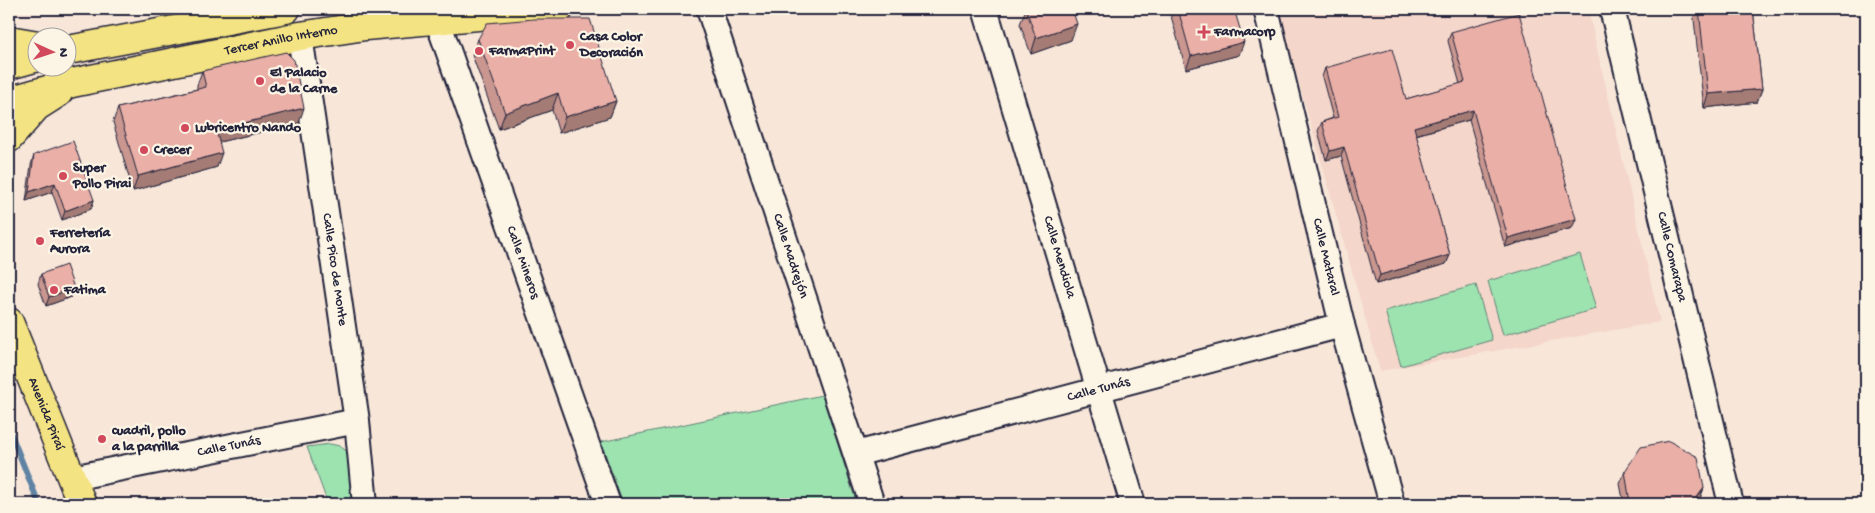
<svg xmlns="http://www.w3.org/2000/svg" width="1875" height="513" font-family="'Gochi Hand',sans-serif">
  <rect width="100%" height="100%" fill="#f8e7d9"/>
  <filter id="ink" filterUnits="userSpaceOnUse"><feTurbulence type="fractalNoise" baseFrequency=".02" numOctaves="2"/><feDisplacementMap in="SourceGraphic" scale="10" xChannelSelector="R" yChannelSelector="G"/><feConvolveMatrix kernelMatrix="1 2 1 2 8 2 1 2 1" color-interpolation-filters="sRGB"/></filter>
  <g filter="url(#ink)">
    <!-- built -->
    <path fill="#f4d6ca" d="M 1281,9 L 1588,9 L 1660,322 L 1380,371 L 1281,19 Z"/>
    <!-- green -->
    <g fill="#9de3b0" stroke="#608276">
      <path d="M 1580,254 L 1596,309 L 1503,335 L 1488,281 Z"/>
      <path d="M 1476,285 L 1492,340 L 1401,366 L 1385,311 Z"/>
      <path d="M 822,395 L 855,498 L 827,504 L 623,504 L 601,442 Z"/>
      <path d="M 330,444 L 340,446 L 350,454 L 359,504 L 328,504 L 307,447 Z"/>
    </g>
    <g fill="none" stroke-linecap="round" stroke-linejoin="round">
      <!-- stream -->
      <path stroke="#6183a4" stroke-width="6" d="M 9,429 L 39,504"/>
      <defs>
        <g id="minor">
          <path id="s1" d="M 709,9 L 872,504"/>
          <path id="s2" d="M 985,9 L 1133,504"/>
          <path id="s3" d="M 1266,9 L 1342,325 L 1392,504"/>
          <path id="s4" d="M 1612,9 L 1731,504"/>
          <path id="s5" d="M 437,19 L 608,504"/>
          <path id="s6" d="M 300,36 L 357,421 L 365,504"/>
          <path id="s7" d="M 856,454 L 1342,325"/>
          <path id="s8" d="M 72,478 L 357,421"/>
        </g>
        <g id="major">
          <path d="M 9,40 L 38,45"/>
          <path d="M 68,50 L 286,9"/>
          <path d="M 9,65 L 38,57"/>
          <path id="s9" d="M 9,101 L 72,83 L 300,36 L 365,26 L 559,9"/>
          <path d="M 9,138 L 36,107 L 58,93"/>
          <path id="s10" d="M 9,322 L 82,504"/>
        </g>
      </defs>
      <!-- minor casing -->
      <use href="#minor" stroke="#22223b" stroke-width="28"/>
      <!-- major casing -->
      <use href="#major" stroke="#22223b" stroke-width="31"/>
      <!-- minor -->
      <use href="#minor" stroke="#fcf5e5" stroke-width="24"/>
      <!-- major -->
      <use href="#major" stroke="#f4e382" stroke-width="28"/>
    </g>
    <!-- wall -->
    <g fill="#c99790" stroke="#22223b">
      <path d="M 1026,9 L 1072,9 L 1071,40 L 1031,54 L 1020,24 Z"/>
      <path d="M 1169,9 L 1234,9 L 1239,55 L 1186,69 Z"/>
      <path d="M 1694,9 L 1753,9 L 1762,89 L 1757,102 L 1704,108 L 1693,11 Z"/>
      <path d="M 1451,32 L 1572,228 L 1505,247 L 1469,120 L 1416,135 L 1450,255 L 1446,264 L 1376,284 L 1341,156 L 1326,160 L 1318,131 L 1322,122 L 1333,118 L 1322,77 L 1325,68 L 1406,99 L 1460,84 L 1448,41 Z"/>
      <path d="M 478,39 L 616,101 L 610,117 L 559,133 L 552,110 L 499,129 L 472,55 Z"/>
      <path d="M 202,71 L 299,123 L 219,142 L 217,167 L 133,191 L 113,122 L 118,108 L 197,89 L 197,85 Z"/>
      <path d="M 34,155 L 94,200 L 91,209 L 62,220 L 52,192 L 26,201 L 31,165 Z"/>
      <path d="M 41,274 L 71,297 L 46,306 L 38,284 Z"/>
      <path d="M 1625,471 L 1704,488 L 1699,501 L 1697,504 L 1624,504 L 1620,484 Z"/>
    </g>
    <!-- shaded-wall -->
    <g fill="#a47b75" stroke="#22223b">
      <path d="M 1077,24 L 1071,40 L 1031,54 L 1036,38 Z"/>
      <path d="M 1244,42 L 1239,55 L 1186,69 L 1191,56 Z"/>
      <path d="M 1762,89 L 1757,102 L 1704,108 L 1708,94 Z"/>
      <path d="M 558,93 L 552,110 L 499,129 L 505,113 Z"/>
      <path d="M 616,101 L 610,117 L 559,133 L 565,117 Z"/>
      <path d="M 304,108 L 299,123 L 211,144 L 216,130 Z"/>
      <path d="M 1473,110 L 1469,120 L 1411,136 L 1414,127 Z"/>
      <path d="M 1344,147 L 1341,156 L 1326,160 L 1330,151 Z"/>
      <path d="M 222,153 L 217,167 L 133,191 L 138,176 Z"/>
      <path d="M 55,183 L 52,192 L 26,201 L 29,192 Z"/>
      <path d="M 94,200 L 91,209 L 62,220 L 65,211 Z"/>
      <path d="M 1576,219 L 1572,228 L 1505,247 L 1508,238 Z"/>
      <path d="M 1450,255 L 1446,264 L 1376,284 L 1380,275 Z"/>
      <path d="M 74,288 L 71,297 L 46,306 L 49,297 Z"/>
      <path d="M 1704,488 L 1699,501 L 1697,504 L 1692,504 Z"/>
    </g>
    <!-- building -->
    <g fill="#eab0a7" stroke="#22223b">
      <path d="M 1026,9 L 1072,9 L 1077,24 L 1036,38 Z"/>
      <path d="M 1178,9 L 1234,9 L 1244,42 L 1191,56 Z"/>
      <path d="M 1699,9 L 1753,9 L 1762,89 L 1708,94 Z"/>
      <path d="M 1519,13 L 1576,219 L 1508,238 L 1473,110 L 1414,127 L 1450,255 L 1380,275 L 1344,147 L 1330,151 L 1322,122 L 1338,117 L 1325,68 L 1392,49 L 1406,99 L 1465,82 L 1451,32 Z"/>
      <path d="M 534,19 L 590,19 L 616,101 L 565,117 L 558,93 L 505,113 L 478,39 L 487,23 Z"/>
      <path d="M 286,52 L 294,60 L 304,108 L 216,130 L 222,153 L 138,176 L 118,108 L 206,87 L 202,71 Z"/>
      <path d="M 73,141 L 94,200 L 65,211 L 55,183 L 29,192 L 34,155 Z"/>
      <path d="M 66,265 L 74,288 L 49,297 L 41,274 Z"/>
      <path d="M 1669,441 L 1698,457 L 1704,488 L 1692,504 L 1632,504 L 1630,503 L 1625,471 L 1641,447 Z"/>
    </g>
  </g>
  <!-- markers -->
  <g fill="#d1495b" stroke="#fcf5e5" stroke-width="2">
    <path d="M1201.5 24.5h5v5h5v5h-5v5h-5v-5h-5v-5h5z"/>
    <circle cx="570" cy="45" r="5"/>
    <circle cx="479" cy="51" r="5"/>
    <circle cx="260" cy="81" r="5"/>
    <circle cx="185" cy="128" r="5"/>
    <circle cx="144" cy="150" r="5"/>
    <circle cx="63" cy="176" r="5"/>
    <circle cx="40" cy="241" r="5"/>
    <circle cx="54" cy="290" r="5"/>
    <circle cx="102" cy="439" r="5"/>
  </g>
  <g text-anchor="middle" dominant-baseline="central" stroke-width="4.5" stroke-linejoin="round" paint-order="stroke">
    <!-- poi labels -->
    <g font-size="14" font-weight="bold" fill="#22223b" stroke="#fcf5e5" text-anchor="start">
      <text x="1214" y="32">Farmacorp</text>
      <text x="580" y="37">Casa Color<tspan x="580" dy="16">Decoración</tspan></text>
      <text x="489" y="51">FarmaPrint</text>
      <text x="270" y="73">El Palacio<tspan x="270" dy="16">de la Carne</tspan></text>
      <text x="195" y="128">Lubricentro Nando</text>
      <text x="154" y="150">Crecer</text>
      <text x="73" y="168">Super<tspan x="73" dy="16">Pollo Pirai</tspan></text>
      <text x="50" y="233">Ferretería<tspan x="50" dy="16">Aurora</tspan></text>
      <text x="64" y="290">Fatima</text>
      <text x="112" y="431">cuadril, pollo<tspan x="112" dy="16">a la parrilla</tspan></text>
    </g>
    <!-- street labels -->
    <g font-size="14" fill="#22223b" stroke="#fcf5e5">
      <text stroke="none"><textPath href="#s9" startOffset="279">Tercer Anillo Interno</textPath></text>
      <text stroke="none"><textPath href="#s1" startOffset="260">Calle Madrejón</textPath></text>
      <text stroke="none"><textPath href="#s2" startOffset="259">Calle Mendiola</textPath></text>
      <text stroke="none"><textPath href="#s4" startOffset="255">Calle Comarapa</textPath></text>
      <text stroke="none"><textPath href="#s3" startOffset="255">Calle Mataral</textPath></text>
      <text stroke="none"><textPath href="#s5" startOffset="258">Calle Mineros</textPath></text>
      <text stroke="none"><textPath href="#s6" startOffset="236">Calle Pico de Monte</textPath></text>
      <text stroke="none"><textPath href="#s7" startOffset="251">Calle Tunás</textPath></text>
      <text stroke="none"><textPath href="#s10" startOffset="99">Avenida Piraí</textPath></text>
      <text stroke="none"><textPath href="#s8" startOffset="160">Calle Tunás</textPath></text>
    </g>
  </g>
  <!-- margin -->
  <rect width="1875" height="513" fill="none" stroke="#fcf5e5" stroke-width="30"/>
  <rect x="15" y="15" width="1845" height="483" fill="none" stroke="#22223b" stroke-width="2" filter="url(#ink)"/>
  <!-- north arrow -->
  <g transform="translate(52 52) rotate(93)"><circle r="24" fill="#fcf5e5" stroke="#a5a1a1"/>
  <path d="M0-4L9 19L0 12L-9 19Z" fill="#d1495b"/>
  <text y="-8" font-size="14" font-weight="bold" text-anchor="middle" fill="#22223b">N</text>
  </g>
</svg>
